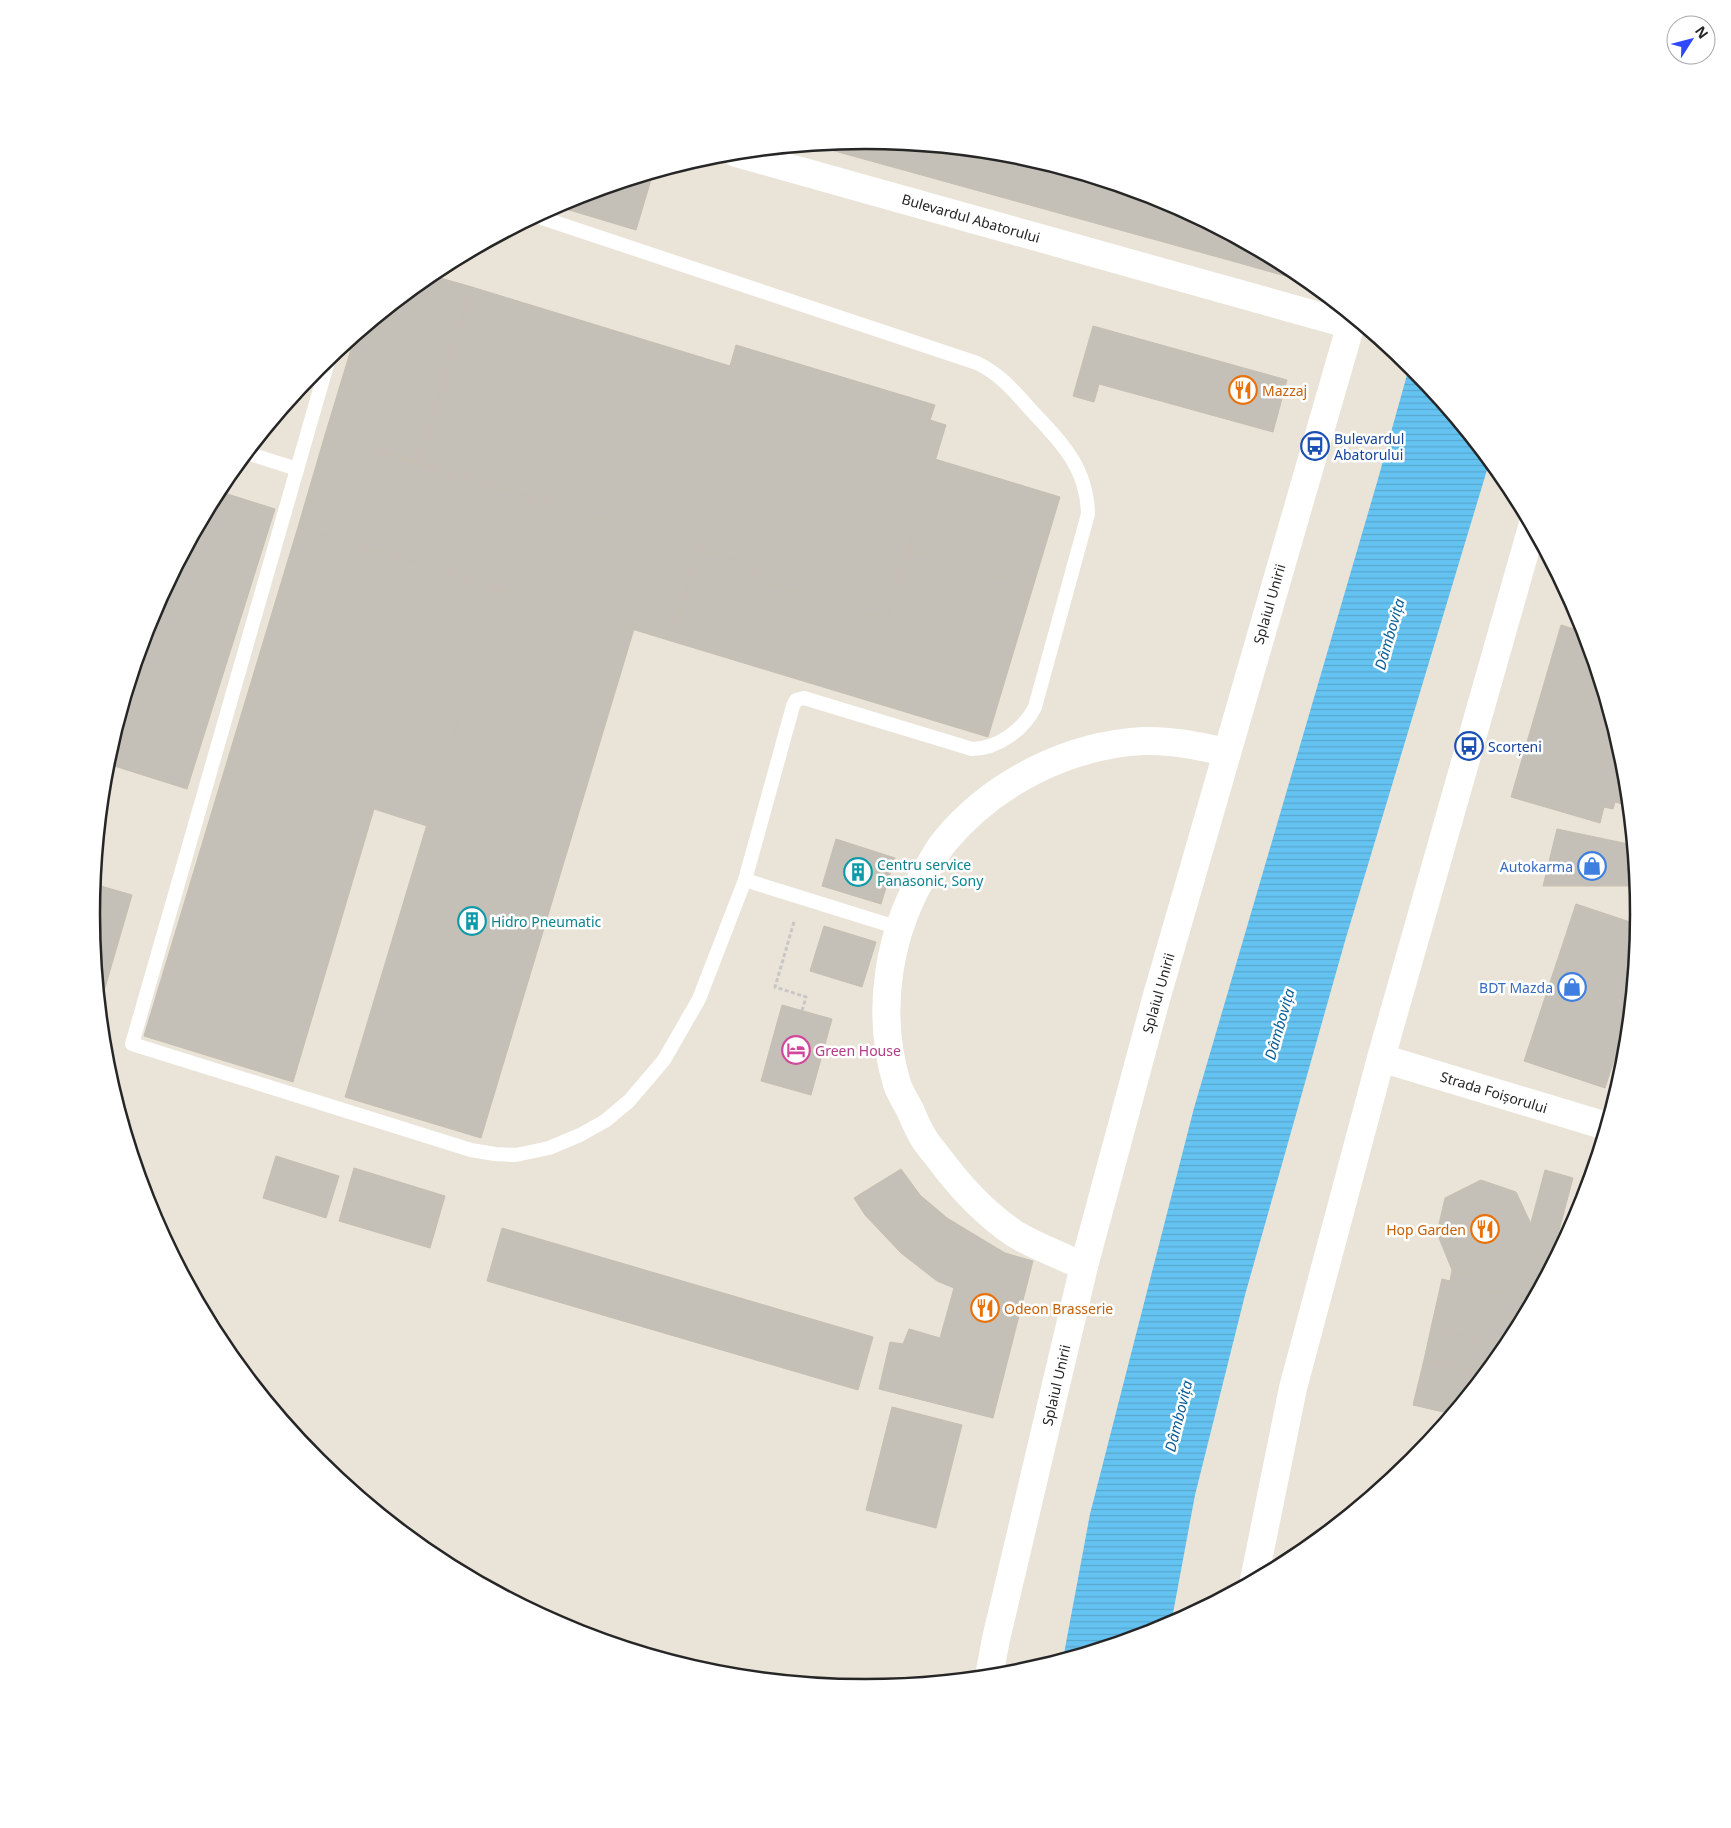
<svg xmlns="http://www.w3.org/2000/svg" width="1731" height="1828" font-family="'Noto Sans',sans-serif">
  <defs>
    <pattern id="water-rules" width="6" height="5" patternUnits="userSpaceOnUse" patternTransform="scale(1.25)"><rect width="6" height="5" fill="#64c3f1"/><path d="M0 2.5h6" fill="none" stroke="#57a7ce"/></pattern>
  </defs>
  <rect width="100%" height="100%" fill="#eae3d7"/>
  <!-- water -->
  <path fill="url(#water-rules)" d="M 1410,364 L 1490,460 L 1345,941 L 1245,1295 L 1195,1495 L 1171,1624 L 1162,1629 L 1063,1659 L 1090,1514 L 1194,1108 L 1378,479 Z"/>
  <!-- building -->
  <g fill="#c5c0b7" stroke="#c5bfb1">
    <path d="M 866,140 L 1017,155 L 1162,199 L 1238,240 L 1232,261 L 813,145 Z"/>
    <path d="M 653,173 L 636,230 L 556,206 L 569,199 Z"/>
    <path d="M 1238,240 L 1296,270 L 1298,272 L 1296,279 L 1232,261 Z"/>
    <path d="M 430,275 L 472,287 L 419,463 L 325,435 L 355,336 Z"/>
    <path d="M 472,287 L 730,366 L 736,345 L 935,405 L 930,420 L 946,425 L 887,619 L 754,579 L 757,567 L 419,463 Z"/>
    <path d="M 1093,326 L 1287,380 L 1273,432 L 1099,384 L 1094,402 L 1073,396 Z"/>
    <path d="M 325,435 L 699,549 L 671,641 L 298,527 Z"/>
    <path d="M 935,459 L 1060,497 L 1033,587 L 908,550 Z"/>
    <path d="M 218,491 L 275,509 L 187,789 L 108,764 L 162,596 Z"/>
    <path d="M 298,527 L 498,588 L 427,826 L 374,809 L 293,1082 L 144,1036 Z"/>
    <path d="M 699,549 L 757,567 L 754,579 L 887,619 L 908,550 L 1033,587 L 988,737 L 671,641 Z"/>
    <path d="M 498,588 L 634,629 L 481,1138 L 345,1097 Z"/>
    <path d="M 1561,625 L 1585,632 L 1625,763 L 1629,806 L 1615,802 L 1613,809 L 1604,807 L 1600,823 L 1511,797 Z"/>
    <path d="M 1557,829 L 1633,845 L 1637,886 L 1543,886 Z"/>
    <path d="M 836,839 L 895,858 L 881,904 L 822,886 Z"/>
    <path d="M 94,884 L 132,895 L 100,1005 L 91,914 Z"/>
    <path d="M 1576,904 L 1639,925 L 1630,1011 L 1605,1088 L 1524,1061 Z"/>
    <path d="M 824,926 L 876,942 L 862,987 L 810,971 Z"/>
    <path d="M 782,1005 L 832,1019 L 811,1095 L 761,1081 Z"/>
    <path d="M 1628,1028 L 1625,1065 L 1620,1080 L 1612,1078 Z"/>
    <path d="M 122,1119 L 130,1120 L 127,1133 Z"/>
    <path d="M 276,1156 L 339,1176 L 326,1218 L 263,1198 Z"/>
    <path d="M 354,1168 L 445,1196 L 430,1248 L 339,1221 Z"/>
    <path d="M 901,1169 L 920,1195 L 947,1218 L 1005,1253 L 1033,1261 L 993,1418 L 879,1389 L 890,1342 L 903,1344 L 909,1329 L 940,1338 L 954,1288 L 937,1281 L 901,1253 L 865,1215 L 854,1198 Z"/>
    <path d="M 1545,1170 L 1573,1178 L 1548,1272 L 1532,1301 L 1450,1281 L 1452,1270 L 1489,1280 L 1521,1260 Z"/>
    <path d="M 1481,1180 L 1516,1192 L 1531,1224 L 1521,1260 L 1489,1280 L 1452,1270 L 1437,1233 L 1445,1198 Z"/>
    <path d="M 502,1228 L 873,1337 L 858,1390 L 487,1281 Z"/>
    <path d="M 1442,1279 L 1532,1301 L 1508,1346 L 1431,1328 Z"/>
    <path d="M 1431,1328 L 1508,1346 L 1485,1374 L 1424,1360 Z"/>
    <path d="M 1424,1360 L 1485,1374 L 1452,1414 L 1413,1405 Z"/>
    <path d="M 892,1407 L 962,1425 L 936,1528 L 866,1510 Z"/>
  </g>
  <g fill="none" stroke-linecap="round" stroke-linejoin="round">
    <!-- path -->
    <path stroke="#c7c7c7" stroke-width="3" stroke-dasharray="4 2.5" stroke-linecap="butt" d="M 794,922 L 775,987 L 806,997 L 802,1011"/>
    <!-- service -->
    <g stroke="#fff" stroke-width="14">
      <path d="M 329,358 L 132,1044 L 471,1150 L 495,1154 L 516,1155 L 549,1148 L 580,1135 L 605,1121 L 629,1101 L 664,1060 L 699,999 L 745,880 L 793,706 L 796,700 L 804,698 L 972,749 C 998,749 1024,729 1035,707 L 1088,514 C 1087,467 1061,442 1031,410 C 1014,391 1000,374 977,363 L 536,216"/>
      <path d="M 247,453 L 297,469"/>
      <path d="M 745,880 L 899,928"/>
    </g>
    <!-- minor -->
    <g stroke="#fff" stroke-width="28">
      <path d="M 736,153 L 1351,325"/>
      <path d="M 1084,1266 C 1061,1256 1037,1247 1015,1234 C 984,1213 960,1187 938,1157 C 933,1151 927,1144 923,1137 C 918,1129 914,1119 910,1110 C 906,1102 900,1093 897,1084 C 875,1011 888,929 929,866 C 934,857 939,848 945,841 C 993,783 1068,745 1143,741 C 1171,740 1199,746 1226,752"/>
    </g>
    <!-- tertiary -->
    <path stroke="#fff" stroke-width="28" d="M 1381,1058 L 1606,1126"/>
    <!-- secondary -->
    <g stroke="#fff" stroke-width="28">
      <path d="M 1254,1580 L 1293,1388 L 1381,1058 L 1532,527"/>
      <path d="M 989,1676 L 996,1639 L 1084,1266 L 1156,999 L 1353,317"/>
    </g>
  </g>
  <!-- icons -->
  <defs>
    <symbol id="restaurant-ring" viewBox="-11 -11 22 22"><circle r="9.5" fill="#fff" stroke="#e8710a" stroke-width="1.5"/><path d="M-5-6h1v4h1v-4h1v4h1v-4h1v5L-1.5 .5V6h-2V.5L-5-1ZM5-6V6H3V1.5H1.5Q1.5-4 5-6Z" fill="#e8710a"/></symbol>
    <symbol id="bus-ring" viewBox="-11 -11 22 22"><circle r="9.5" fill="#fff" stroke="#1a4fb4" stroke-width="1.5"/><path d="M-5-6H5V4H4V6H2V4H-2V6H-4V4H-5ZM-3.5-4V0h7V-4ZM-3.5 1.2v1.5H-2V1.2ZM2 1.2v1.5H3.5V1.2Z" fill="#1a4fb4"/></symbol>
    <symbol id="shop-ring" viewBox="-11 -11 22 22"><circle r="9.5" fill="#fff" stroke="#3f7fe0" stroke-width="1.5"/><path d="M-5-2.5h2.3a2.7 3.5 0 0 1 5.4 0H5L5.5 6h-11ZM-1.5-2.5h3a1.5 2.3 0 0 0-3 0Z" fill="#3f7fe0"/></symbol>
    <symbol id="building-ring" viewBox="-11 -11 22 22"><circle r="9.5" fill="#fff" stroke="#0f9aa8" stroke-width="1.5"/><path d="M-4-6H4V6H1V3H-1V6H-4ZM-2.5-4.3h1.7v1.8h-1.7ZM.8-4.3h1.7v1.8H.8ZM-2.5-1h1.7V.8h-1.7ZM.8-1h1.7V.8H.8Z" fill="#0f9aa8"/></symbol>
    <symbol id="hotel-ring" viewBox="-11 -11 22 22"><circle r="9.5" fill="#fff" stroke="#d1479c" stroke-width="1.5"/><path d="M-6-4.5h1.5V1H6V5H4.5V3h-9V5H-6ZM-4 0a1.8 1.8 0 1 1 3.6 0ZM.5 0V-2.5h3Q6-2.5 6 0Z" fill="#d1479c"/></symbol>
  </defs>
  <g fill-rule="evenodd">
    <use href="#restaurant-ring" x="1227" y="374" width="32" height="32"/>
    <use href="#bus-ring" x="1299" y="430" width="32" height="32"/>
    <use href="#bus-ring" x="1453" y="730" width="32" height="32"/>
    <use href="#shop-ring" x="1576" y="850" width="32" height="32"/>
    <use href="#building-ring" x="842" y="856" width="32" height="32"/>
    <use href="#building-ring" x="456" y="905" width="32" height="32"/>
    <use href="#shop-ring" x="1556" y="971" width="32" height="32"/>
    <use href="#hotel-ring" x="780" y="1034" width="32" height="32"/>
    <use href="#restaurant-ring" x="1469" y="1213" width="32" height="32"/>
    <use href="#restaurant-ring" x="969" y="1292" width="32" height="32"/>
  </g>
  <g text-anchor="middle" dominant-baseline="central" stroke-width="5" stroke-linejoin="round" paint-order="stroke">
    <!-- street labels -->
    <g font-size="14" fill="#262626" stroke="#fff">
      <text transform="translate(971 218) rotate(16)">Bulevardul Abatorului</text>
      <text transform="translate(1269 604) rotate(-74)">Splaiul Unirii</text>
      <text transform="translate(1158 993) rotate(-74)">Splaiul Unirii</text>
      <text transform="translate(1494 1092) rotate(17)">Strada Foișorului</text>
      <text transform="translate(1056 1385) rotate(-77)">Splaiul Unirii</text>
    </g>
    <!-- food labels -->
    <g font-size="14" fill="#c56008" stroke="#fff" text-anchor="start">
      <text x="1262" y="390">Mazzaj</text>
      <text x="1466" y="1229" text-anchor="end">Hop Garden</text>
      <text x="1004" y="1308">Odeon Brasserie</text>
    </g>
    <!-- transit labels -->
    <g font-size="14" fill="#164399" stroke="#fff" text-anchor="start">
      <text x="1334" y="438">Bulevardul<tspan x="1334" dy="16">Abatorului</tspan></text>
      <text x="1488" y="746">Scorțeni</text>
    </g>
    <!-- culture labels -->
    <g font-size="14" fill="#0d838f" stroke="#fff" text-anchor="start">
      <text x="877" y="864">Centru service<tspan x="877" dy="16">Panasonic, Sony</tspan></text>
      <text x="491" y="921">Hidro Pneumatic</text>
    </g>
    <!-- shop labels -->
    <g font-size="14" fill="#366cbe" stroke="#fff" text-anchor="end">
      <text x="1573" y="866">Autokarma</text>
      <text x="1553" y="987">BDT Mazda</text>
    </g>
    <!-- hotel labels -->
    <g font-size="14" fill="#b23c85" stroke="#fff" text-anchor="start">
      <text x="815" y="1050">Green House</text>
    </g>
    <!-- water labels -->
    <g font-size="15" font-style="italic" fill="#095e98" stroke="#fff">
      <text transform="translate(1389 634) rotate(-74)">Dâmbovița</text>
      <text transform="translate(1279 1024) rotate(-74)">Dâmbovița</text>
      <text transform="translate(1178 1416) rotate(-76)">Dâmbovița</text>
    </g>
  </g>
  <!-- crop -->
  <path d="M0 0H1731V1828H0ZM100 914a765 765 0 1 1 1530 0a765 765 0 1 1-1530 0Z" fill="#fff" fill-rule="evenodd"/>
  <path fill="none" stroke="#262626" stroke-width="2.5" d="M100 914a765 765 0 1 1 1530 0a765 765 0 1 1-1530 0Z"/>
  <!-- north arrow -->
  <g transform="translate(1691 40) rotate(54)"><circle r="24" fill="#ffffff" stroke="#a8a8a8"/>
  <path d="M0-4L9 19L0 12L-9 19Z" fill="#2f48ff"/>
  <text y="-8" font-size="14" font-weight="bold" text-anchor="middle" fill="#262626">N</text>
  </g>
</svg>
